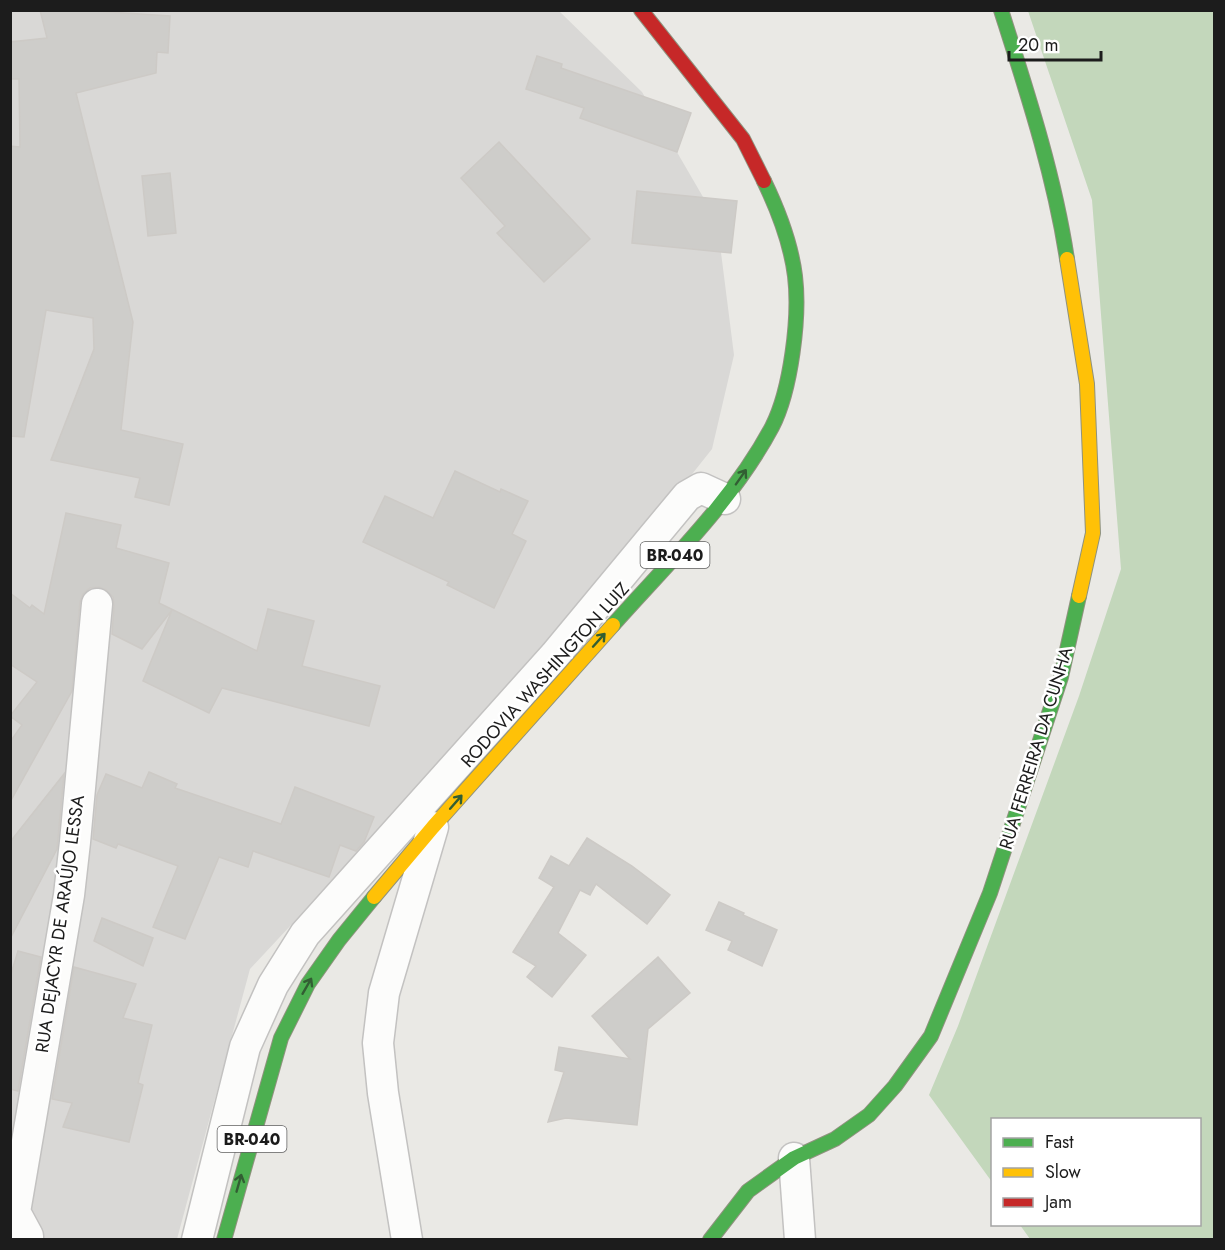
<svg xmlns="http://www.w3.org/2000/svg" width="1225" height="1250" font-family="Jost,sans-serif">
  <rect width="100%" height="100%" fill="#eae9e5"/>
  <!-- residential -->
  <path fill="#d9d8d6" d="M 10,11 L 559,11 L 642,92 L 717,221 L 734,355 L 712,449 L 581,614 L 250,969 L 177,1239 L 11,1239 Z"/>
  <!-- forest -->
  <path fill="#c3d7bb" d="M 1028,11 L 1214,11 L 1214,1239 L 1030,1239 L 1020,1225 L 1200,1224 L 1200,1120 L 992,1120 L 992,1182 L 929,1095 L 958,1026 L 1079,696 L 1121,569 L 1092,200 Z"/>
  <!-- building -->
  <g fill="#cecdca" stroke="#cdcac6" stroke-width="1.5">
    <path d="M 40,10 L 79,10 L 170,16 L 168,53 L 157,52 L 156,73 L 76,93 L 133,322 L 121,430 L 183,444 L 169,505 L 135,497 L 140,478 L 51,460 L 94,349 L 93,318 L 46,310 L 24,437 L 10,436 L 10,146 L 20,147 L 19,79 L 10,79 L 10,42 L 47,38 Z"/>
    <path d="M 537,56 L 562,64 L 561,68 L 691,113 L 677,152 L 580,118 L 584,108 L 526,89 Z"/>
    <path d="M 499,142 L 590,239 L 544,282 L 497,233 L 505,226 L 461,178 Z"/>
    <path d="M 170,173 L 176,233 L 148,236 L 142,176 Z"/>
    <path d="M 637,191 L 737,201 L 731,253 L 632,243 Z"/>
    <path d="M 455,471 L 500,492 L 501,489 L 528,501 L 512,534 L 526,541 L 494,608 L 447,585 L 449,582 L 363,542 L 385,496 L 433,518 Z"/>
    <path d="M 66,513 L 121,525 L 116,548 L 169,563 L 159,603 L 257,651 L 268,609 L 314,621 L 302,666 L 380,686 L 369,726 L 222,688 L 209,713 L 143,681 L 172,610 L 142,649 L 112,634 L 114,606 L 113,597 L 106,590 L 99,587 L 90,588 L 83,594 L 80,602 L 72,691 L 10,802 L 10,742 L 22,725 L 10,716 L 37,682 L 10,664 L 10,593 L 30,608 L 32,605 L 44,614 Z"/>
    <path d="M 149,772 L 177,784 L 175,788 L 281,824 L 295,787 L 374,817 L 364,842 L 356,851 L 340,845 L 329,877 L 253,851 L 248,867 L 219,857 L 185,939 L 153,927 L 178,866 L 118,844 L 116,848 L 93,839 L 97,795 L 106,774 L 142,788 Z"/>
    <path d="M 64,774 L 57,849 L 10,939 L 10,842 Z"/>
    <path d="M 587,838 L 632,866 L 670,895 L 647,924 L 596,884 L 590,895 L 580,890 L 558,933 L 586,955 L 552,997 L 527,977 L 536,966 L 513,952 L 554,887 L 539,878 L 551,856 L 569,866 Z"/>
    <path d="M 719,902 L 744,913 L 743,915 L 777,930 L 762,966 L 728,950 L 732,941 L 706,930 Z"/>
    <path d="M 102,918 L 153,938 L 143,966 L 94,941 Z"/>
    <path d="M 18,951 L 41,957 L 18,1091 L 10,1089 L 10,977 Z"/>
    <path d="M 658,957 L 690,993 L 648,1029 L 637,1125 L 566,1118 L 548,1122 L 564,1072 L 555,1070 L 559,1047 L 630,1059 L 592,1016 Z"/>
    <path d="M 74,967 L 136,984 L 123,1018 L 152,1025 L 138,1083 L 143,1085 L 129,1142 L 63,1127 L 72,1103 L 52,1099 Z"/>
  </g>
  <g fill="none" stroke-linecap="round" stroke-linejoin="round">
    <defs>
      <g id="street">
        <path d="M 794,1158 L 800,1240"/>
        <path d="M 28,1240 L 28,1236 L 15,1212 L 69,895 L 75,842 L 97,604"/>
        <path d="M 197,1240 L 245,1047 L 273,985 L 305,934 L 555,655 L 687,496 L 701,488 L 725,499"/>
        <path d="M 407,1240 L 383,1093 L 378,1043 L 384,993 L 433,827"/>
      </g>
      <g id="fast">
        <path d="M 1001,10 C 1027,92 1054,174 1067,259"/>
        <path d="M 613,625 C 669,562 732,502 772,427 C 791,390 800,317 795,276 C 791,244 778,210 764,181"/>
        <path d="M 224,1240 L 281,1038 L 308,984 L 339,940 L 374,897"/>
        <path d="M 710,1240 L 748,1191 L 794,1158 L 835,1139 L 869,1115 L 895,1086 L 931,1036 L 990,893 L 1061,677 L 1079,596"/>
      </g>
      <g id="slow">
        <path d="M 1067,259 L 1087,384 L 1093,533 L 1079,596"/>
        <path d="M 374,897 L 433,827 L 613,625"/>
      </g>
      <path id="jam" d="M 641,10 L 743,139 L 764,181"/>
    </defs>
    <!-- street casing -->
    <use href="#street" stroke="#c3c2c1" stroke-width="33"/>
    <!-- fast casing -->
    <use href="#fast" stroke="#8f927e" stroke-width="16"/>
    <!-- slow casing -->
    <use href="#slow" stroke="#8f927e" stroke-width="16"/>
    <!-- jam casing -->
    <use href="#jam" stroke="#8f927e" stroke-width="16"/>
    <!-- street -->
    <use href="#street" stroke="#fcfcfb" stroke-width="30"/>
    <!-- fast -->
    <use href="#fast" stroke="#4caf50" stroke-width="14"/>
    <!-- slow -->
    <use href="#slow" stroke="#ffc107" stroke-width="14"/>
    <!-- jam -->
    <use href="#jam" stroke="#c62828" stroke-width="14"/>
  </g>
  <!-- one-way arrows -->
  <defs><path id="oneway-shaft" d="M-6 0H5M1.5-3L5.5 0L1.5 3" fill="none" stroke-width="1.6" stroke-linecap="round" stroke-linejoin="round" transform="scale(1.5)"/></defs>
  <g stroke="#325e33">
    <use href="#oneway-shaft" transform="translate(741 477) rotate(-55)"/>
    <use href="#oneway-shaft" transform="translate(599 640) rotate(-48)"/>
    <use href="#oneway-shaft" transform="translate(456 802) rotate(-49)"/>
    <use href="#oneway-shaft" transform="translate(307 986) rotate(-60)"/>
    <use href="#oneway-shaft" transform="translate(239 1183) rotate(-74)"/>
  </g>
  <g text-anchor="middle" dominant-baseline="central" stroke-width="5" stroke-linejoin="round" paint-order="stroke">
    <!-- shield labels -->
    <g fill="#fff" stroke="#606060" stroke-width="1.5">
      <rect x="640.5" y="542" width="69" height="26" rx="4.5"/>
      <rect x="217.5" y="1126" width="69" height="26" rx="4.5"/>
    </g>
    <g font-size="16" font-weight="bold" fill="#1c1c1c">
      <text x="675" y="555">BR-040</text>
      <text x="252" y="1139">BR-040</text>
    </g>
    <!-- street labels -->
    <g font-size="18" fill="#1c1c1c" stroke="#fff">
      <text transform="translate(545 675) rotate(-48)">RODOVIA WASHINGTON LUIZ</text>
      <text transform="translate(1036 748) rotate(-73)">RUA FERREIRA DA CUNHA</text>
      <text transform="translate(60 924) rotate(-82)">RUA DEJACYR DE ARAÚJO LESSA</text>
    </g>
  </g>
  <!-- border -->
  <rect width="1225" height="1250" fill="none" stroke="#1c1c1c" stroke-width="24"/>
  <!-- legend -->
  <rect x="991" y="1118" width="210" height="108" fill="#ffffff" stroke="#a4a4a4" stroke-width="1.5"/>
  <rect x="1003" y="1138" width="30" height="9" fill="#4caf50" stroke="#a4a4a4" stroke-width="1.5"/>
  <text x="1045" y="1148" font-size="18" fill="#1c1c1c">Fast</text>
  <rect x="1003" y="1168" width="30" height="9" fill="#ffc107" stroke="#a4a4a4" stroke-width="1.5"/>
  <text x="1045" y="1178" font-size="18" fill="#1c1c1c">Slow</text>
  <rect x="1003" y="1198" width="30" height="9" fill="#c62828" stroke="#a4a4a4" stroke-width="1.5"/>
  <text x="1045" y="1208" font-size="18" fill="#1c1c1c">Jam</text>
  <!-- scale -->
  <path d="M1009 51v9h92v-9" fill="none" stroke="#1c1c1c" stroke-width="3"/>
  <text x="1018" y="51" font-size="18" fill="#1c1c1c" stroke="#ffffff" stroke-width="4.5" paint-order="stroke">20 m</text>
</svg>
